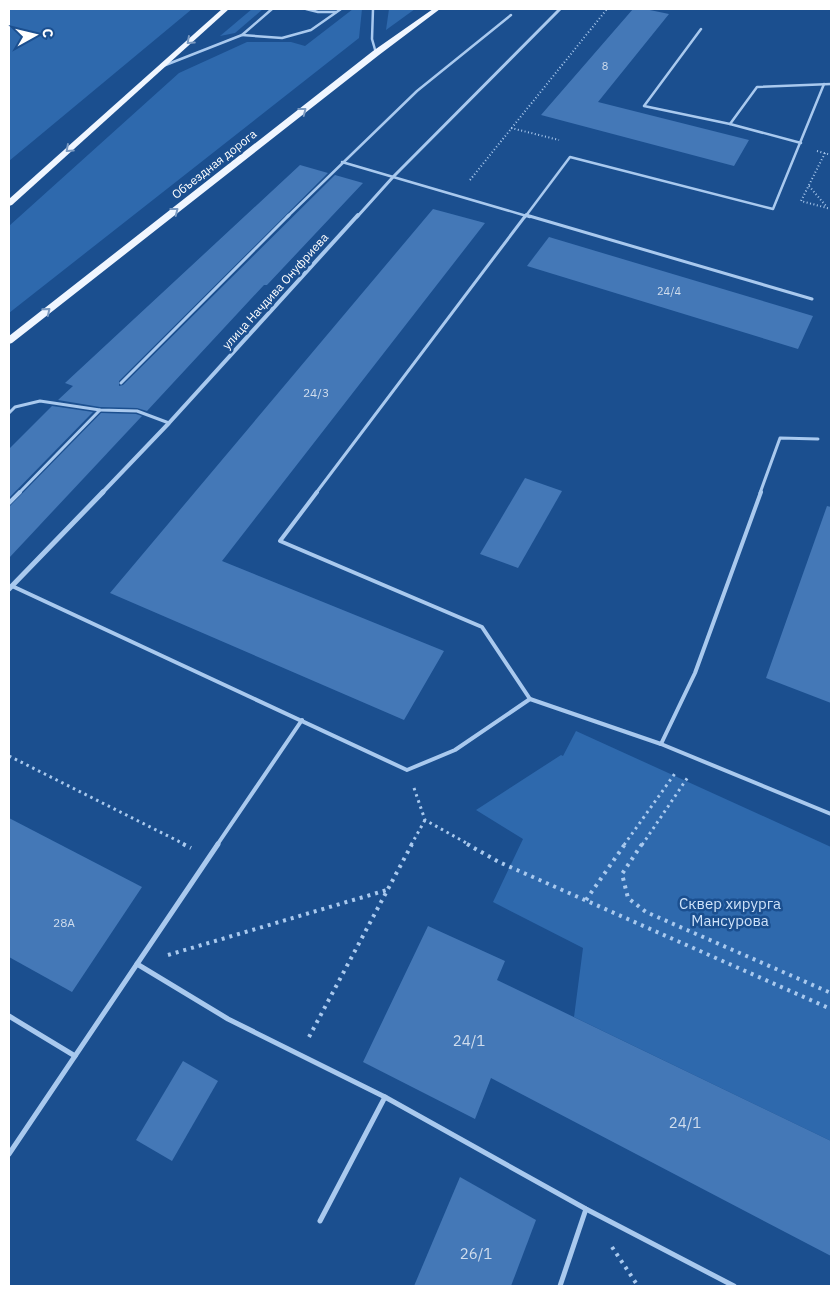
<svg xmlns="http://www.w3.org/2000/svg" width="840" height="1295" font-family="'IBM Plex Sans',sans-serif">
  <rect width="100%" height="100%" fill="#1b4f8f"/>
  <!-- green -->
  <g fill="#2e69ad">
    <path d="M 9,9 L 192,9 L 9,161 Z"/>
    <path d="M 252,9 L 263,9 L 235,33 L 220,36 Z"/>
    <path d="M 353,9 L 362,9 L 359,38 L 9,313 L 9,226 L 179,73 L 247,42 L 291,42 L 305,46 Z"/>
    <path d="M 389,9 L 415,9 L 386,30 Z"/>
    <path d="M 576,731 L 831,847 L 831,1141 L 574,1017 L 583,948 L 493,902 L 523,839 L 476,810 L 561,755 L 563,756 Z"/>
  </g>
  <!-- building -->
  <g fill="#4478b7">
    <path d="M 633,9 L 645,9 L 669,14 L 598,102 L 749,140 L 734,166 L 541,115 Z"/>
    <path d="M 300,165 L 328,173 L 119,381 L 119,386 L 123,385 L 335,175 L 363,183 L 267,285 L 264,285 L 147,411 L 137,408 L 100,407 L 58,400 L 73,386 L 65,383 Z"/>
    <path d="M 433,209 L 485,223 L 222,561 L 444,651 L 404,720 L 110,593 Z"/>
    <path d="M 549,237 L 813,316 L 798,349 L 527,266 Z"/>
    <path d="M 52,406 L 93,412 L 9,498 L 9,449 Z"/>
    <path d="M 101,413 L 136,414 L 142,416 L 9,558 L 9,507 Z"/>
    <path d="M 525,478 L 562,491 L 518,568 L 480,554 Z"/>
    <path d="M 827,506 L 831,507 L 831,703 L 766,678 Z"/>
    <path d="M 9,818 L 142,887 L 72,992 L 9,957 Z"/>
    <path d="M 428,926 L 505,961 L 497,980 L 831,1141 L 831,1256 L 491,1078 L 475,1119 L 363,1062 Z"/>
    <path d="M 183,1061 L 218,1081 L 172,1161 L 136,1140 Z"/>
    <path d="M 460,1177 L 536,1220 L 511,1286 L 414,1286 Z"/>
  </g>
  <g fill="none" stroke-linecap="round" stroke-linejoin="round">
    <!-- path-far2 -->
    <g stroke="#a9c9ee" stroke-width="2" stroke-dasharray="1 2.5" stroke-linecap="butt">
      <path d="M 511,128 L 559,140"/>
      <path d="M 817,151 L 831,155"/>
      <path d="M 825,153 L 801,201 L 831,209"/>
      <path d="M 470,180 L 607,9"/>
      <path d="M 809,186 L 826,206"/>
    </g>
    <!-- path-far1 -->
    <g stroke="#a9c9ee" stroke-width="3" stroke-dasharray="2.5 4" stroke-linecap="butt">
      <path d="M 9,756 L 186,845"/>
      <path d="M 414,788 L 425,820 L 470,845"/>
      <path d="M 411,845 L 425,820"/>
      <path d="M 624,845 L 676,772"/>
      <path d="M 642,845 L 688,777"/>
    </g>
    <!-- path -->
    <g stroke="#a9c9ee" stroke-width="4" stroke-dasharray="3 5" stroke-linecap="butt">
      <path d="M 183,844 L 191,848"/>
      <path d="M 467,844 L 499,862 L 831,1009"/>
      <path d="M 642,844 L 622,874 L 628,898 L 646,912 L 831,993"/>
      <path d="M 586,900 L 625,844"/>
      <path d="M 168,955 L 387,890"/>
      <path d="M 309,1037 L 412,844"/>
      <path d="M 612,1247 L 638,1286"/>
    </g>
    <!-- service-far3 -->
    <g stroke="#a9c9ee" stroke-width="2.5">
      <path d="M 306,9 L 318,12 L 336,12"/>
      <path d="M 373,9 L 372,39 L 376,53"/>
      <path d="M 701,29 L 644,106 L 730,124 L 801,143"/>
      <path d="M 242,35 L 282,38 L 311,30 L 341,9"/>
      <path d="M 163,66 L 242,35 L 272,9"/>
      <path d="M 730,124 L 757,87 L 831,84"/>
      <path d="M 342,162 L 530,217"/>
      <path d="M 287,217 L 417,91 L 511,15"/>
      <path d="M 525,217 L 570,157 L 773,209 L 824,84"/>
    </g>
    <!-- service-far2 -->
    <g stroke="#a9c9ee" stroke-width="3">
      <path d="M 526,215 L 812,299"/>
      <path d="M 121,383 L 289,215"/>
      <path d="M 9,413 L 15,407 L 40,401 L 100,410 L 137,411 L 169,423"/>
      <path d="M 19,493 L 100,410"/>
      <path d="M 316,493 L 526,215"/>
      <path d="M 760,493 L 780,438 L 818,439"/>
    </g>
    <!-- service-far1 -->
    <g stroke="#a9c9ee" stroke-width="4">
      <path d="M 317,492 L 280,541 L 482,627 L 530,699"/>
      <path d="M 9,503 L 20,492"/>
      <path d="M 12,586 L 407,770 L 455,750 L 530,699 L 661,744 L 831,814"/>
      <path d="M 661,744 L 695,673 L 761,492"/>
      <path d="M 217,845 L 302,720"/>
    </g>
    <!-- service -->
    <g stroke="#a9c9ee" stroke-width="5">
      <path d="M 218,844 L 137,964 L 228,1019 L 385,1097"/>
      <path d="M 9,1016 L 75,1056"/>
      <path d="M 9,1154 L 137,964"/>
      <path d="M 320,1221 L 385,1097 L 586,1209 L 734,1286"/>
      <path d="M 560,1286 L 586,1209"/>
    </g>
    <!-- minor-far2 -->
    <path stroke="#a9c9ee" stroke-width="3" d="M 357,217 L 393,177 L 560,9"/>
    <!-- minor-far1 -->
    <path stroke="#a9c9ee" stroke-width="4" d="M 102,493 L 169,423 L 358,215"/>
    <!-- minor -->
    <path stroke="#a9c9ee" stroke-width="5" d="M 9,589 L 103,492"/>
    <!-- primary -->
    <g fill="#f0f6ff" fill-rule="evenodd">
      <path d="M 222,9 L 229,9 L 12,205 L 9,206 L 9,199 Z"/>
      <path d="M 433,9 L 440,9 L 379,55 L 12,343 L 9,344 L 9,336 L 373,51 Z"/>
    </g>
  </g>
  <!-- one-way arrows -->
  <defs><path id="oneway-chevron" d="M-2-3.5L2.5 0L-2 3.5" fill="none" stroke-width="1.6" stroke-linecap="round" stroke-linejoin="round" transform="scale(1.25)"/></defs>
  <g stroke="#7b9ac1">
    <use href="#oneway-chevron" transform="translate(190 41) rotate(138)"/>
    <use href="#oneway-chevron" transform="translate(303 111) rotate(-38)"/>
    <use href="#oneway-chevron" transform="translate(69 149) rotate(138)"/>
    <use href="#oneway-chevron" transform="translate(175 211) rotate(-38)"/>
    <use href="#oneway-chevron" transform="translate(47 311) rotate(-39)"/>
  </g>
  <g text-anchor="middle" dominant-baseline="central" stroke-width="5" stroke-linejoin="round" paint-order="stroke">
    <!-- far-number labels -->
    <g font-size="11" fill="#d0dded">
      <text x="605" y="66">8</text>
      <text x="669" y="291">24/4</text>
    </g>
    <!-- far-street labels -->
    <g font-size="12" fill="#fff" stroke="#1b4f8f">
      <text transform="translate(214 164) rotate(-38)">Объездная дорога</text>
      <text transform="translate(275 291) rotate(-48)">улица Начдива Онуфриева</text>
    </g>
    <!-- number labels -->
    <g font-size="12" fill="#d0dded">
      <text x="316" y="392">24/3</text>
      <text x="64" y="922">28А</text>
    </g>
    <!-- park labels -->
    <g font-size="15" fill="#cfe3fa" stroke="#1b4f8f">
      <text x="730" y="903">Сквер хирурга<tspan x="730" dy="17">Мансурова</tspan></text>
    </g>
    <!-- near-number labels -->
    <g font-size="15" fill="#d0dded">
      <text x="469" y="1040">24/1</text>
      <text x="685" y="1122">24/1</text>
      <text x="476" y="1253">26/1</text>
    </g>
  </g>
  <!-- border -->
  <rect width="840" height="1295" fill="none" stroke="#ffffff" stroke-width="20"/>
  <!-- north arrow -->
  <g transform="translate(35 35) rotate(82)" stroke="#1b4f8f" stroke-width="4" paint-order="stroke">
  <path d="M0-4L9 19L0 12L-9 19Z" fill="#ffffff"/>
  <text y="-8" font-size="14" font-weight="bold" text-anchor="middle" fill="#ffffff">С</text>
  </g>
</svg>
